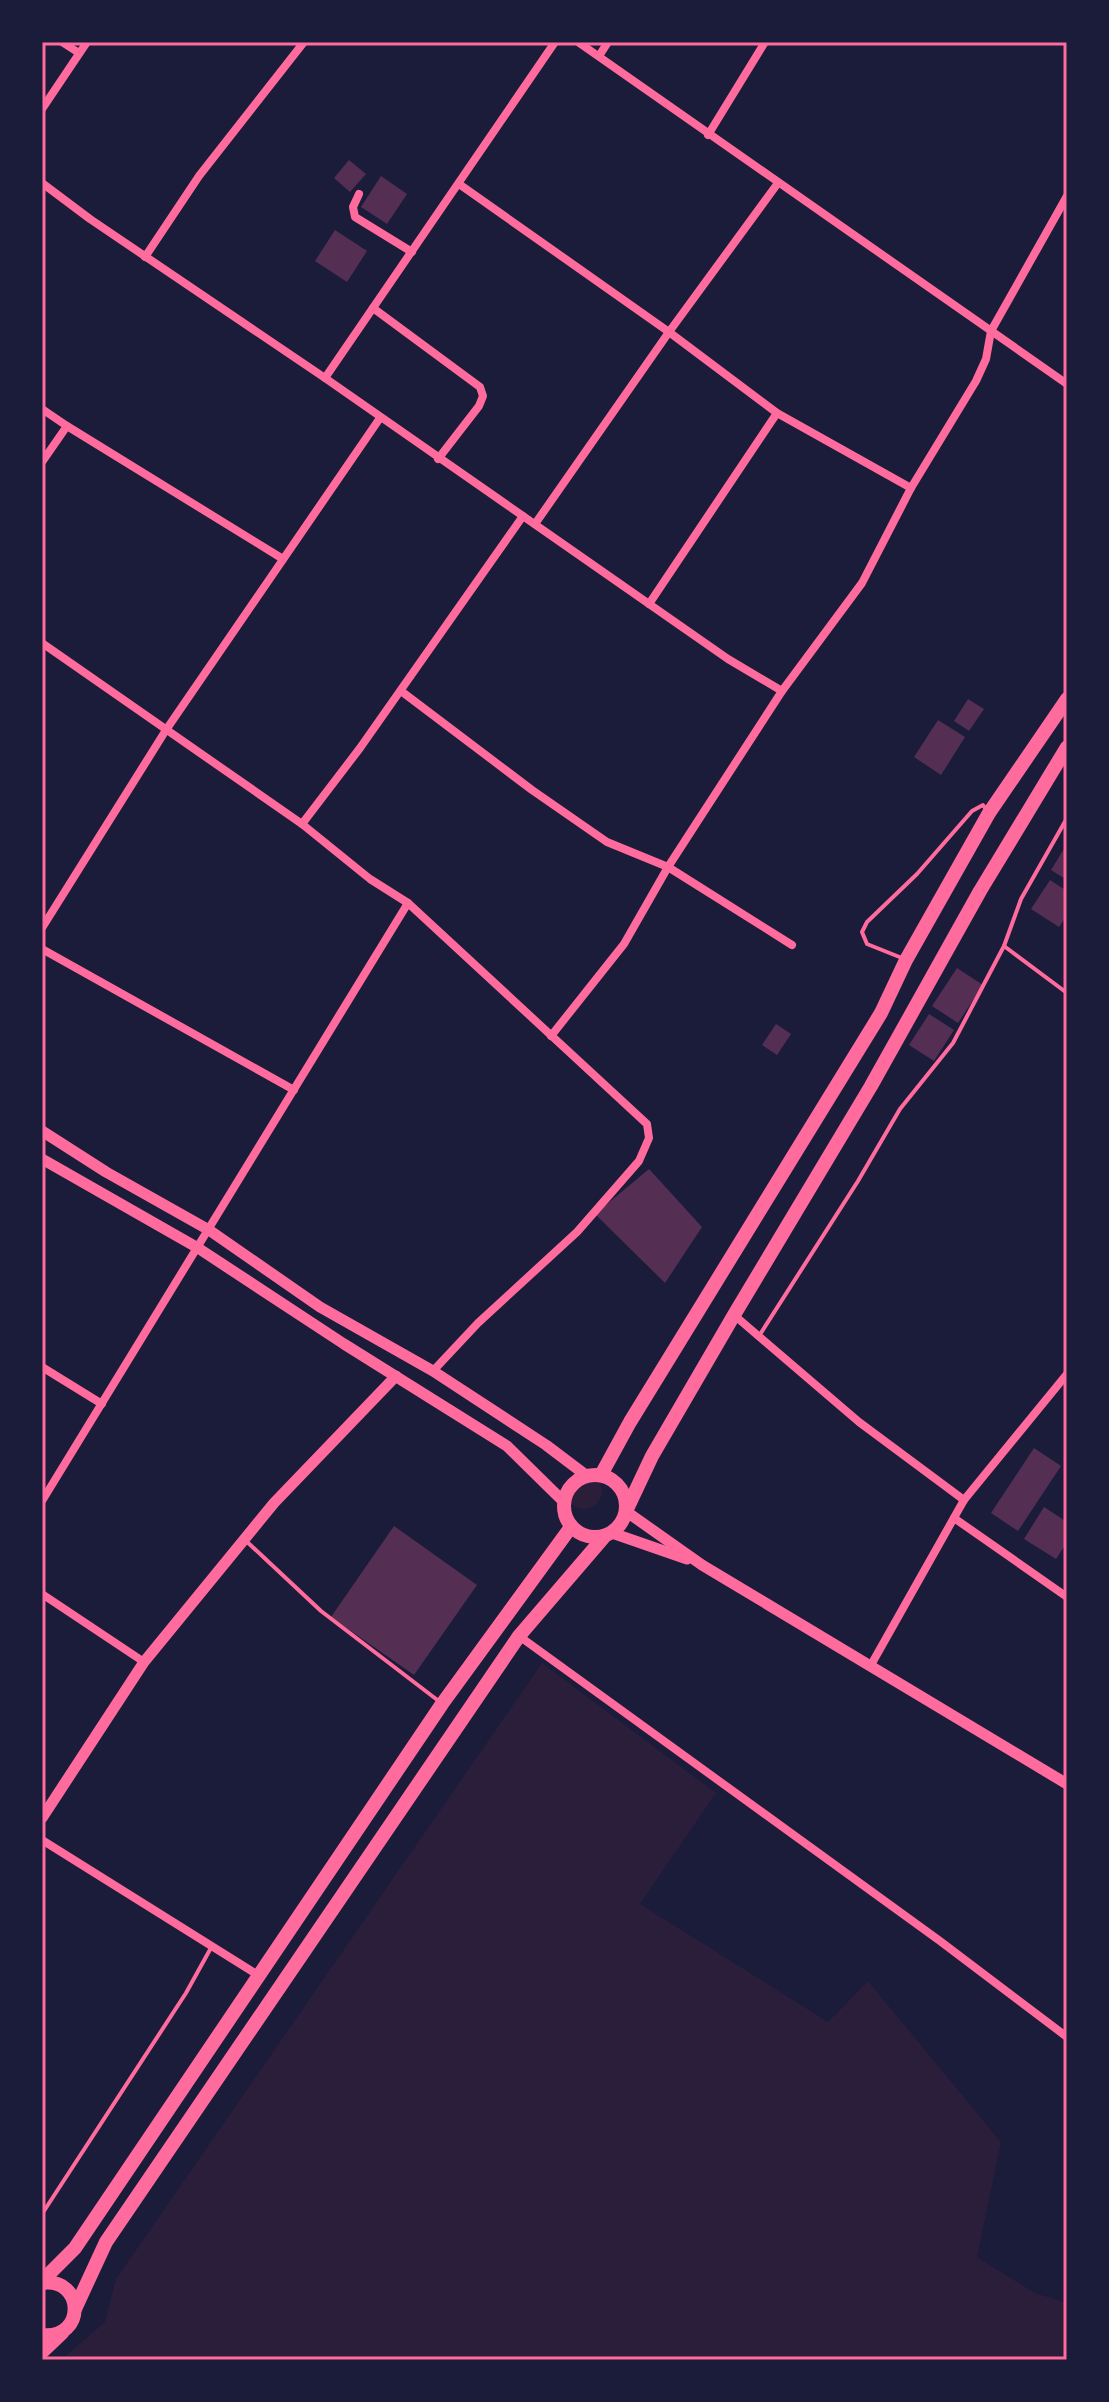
<svg xmlns="http://www.w3.org/2000/svg" width="1109" height="2402" font-family="Barlow,sans-serif">
  <rect width="100%" height="100%" fill="#1b1b3a"/>
  <!-- green -->
  <g fill="#2a1e3b">
    <circle cx="584" cy="1491" r="18"/>
    <path d="M 542,1663 L 716,1793 L 640,1904 L 828,2022 L 868,1981 L 1001,2142 L 977,2257 L 1035,2293 L 1067,2303 L 1067,2360 L 61,2360 L 105,2322 L 116,2279 Z"/>
  </g>
  <!-- building -->
  <g fill="#542f53">
    <path d="M 349,160 L 366,174 L 350,192 L 334,178 Z"/>
    <path d="M 381,176 L 407,194 L 387,224 L 361,207 Z"/>
    <path d="M 335,230 L 367,251 L 347,282 L 315,261 Z"/>
    <path d="M 968,699 L 984,709 L 969,731 L 954,721 Z"/>
    <path d="M 938,720 L 965,737 L 941,775 L 914,757 Z"/>
    <path d="M 1067,844 L 1067,880 L 1051,870 Z"/>
    <path d="M 1050,880 L 1067,891 L 1067,915 L 1059,927 L 1031,909 Z"/>
    <path d="M 957,968 L 983,985 L 958,1023 L 932,1006 Z"/>
    <path d="M 929,1014 L 954,1030 L 934,1061 L 909,1045 Z"/>
    <path d="M 776,1024 L 791,1034 L 777,1055 L 762,1045 Z"/>
    <path d="M 649,1169 L 702,1227 L 665,1283 L 595,1214 Z"/>
    <path d="M 1034,1448 L 1061,1466 L 1018,1531 L 991,1513 Z"/>
    <path d="M 1044,1507 L 1067,1522 L 1067,1542 L 1056,1559 L 1024,1539 Z"/>
    <path d="M 394,1526 L 477,1585 L 414,1675 L 331,1617 Z"/>
  </g>
  <g fill="none" stroke-linecap="round" stroke-linejoin="round">
    <!-- service -->
    <g stroke="#ff6b9d" stroke-width="4">
      <path d="M 1004,946 L 1067,993"/>
      <path d="M 902,958 L 867,944 L 862,932 L 867,922 L 917,874 L 972,811 L 983,805 L 987,811"/>
      <path d="M 759,1336 L 858,1181 L 900,1109 L 953,1043 L 1004,946 L 1021,899 L 1067,818"/>
      <path d="M 244,1539 L 321,1611 L 440,1702"/>
      <path d="M 42,2214 L 186,1993 L 212,1946"/>
    </g>
    <!-- minor -->
    <g stroke="#ff6b9d" stroke-width="8">
      <path d="M 62,42 L 79,53"/>
      <path d="M 578,42 L 1067,384"/>
      <path d="M 599,56 L 608,42"/>
      <path d="M 42,109 L 87,42"/>
      <path d="M 708,135 L 765,42"/>
      <path d="M 42,183 L 90,219 L 325,378 L 728,659 L 782,691"/>
      <path d="M 459,184 L 669,332 L 777,413 L 911,488"/>
      <path d="M 359,194 L 353,207 L 355,217 L 412,252"/>
      <path d="M 145,257 L 199,176 L 304,42"/>
      <path d="M 373,308 L 480,387 L 483,396 L 479,406 L 438,459"/>
      <path d="M 325,378 L 555,42"/>
      <path d="M 42,409 L 67,426"/>
      <path d="M 42,462 L 67,426 L 283,559"/>
      <path d="M 535,524 L 669,332 L 778,183"/>
      <path d="M 649,604 L 777,413"/>
      <path d="M 42,643 L 302,824 L 370,879 L 408,903 L 647,1124 L 649,1138 L 639,1161 L 577,1232 L 478,1323 L 433,1371"/>
      <path d="M 401,691 L 532,790 L 607,842 L 668,867 L 792,945"/>
      <path d="M 302,824 L 360,748 L 523,516"/>
      <path d="M 42,928 L 166,730 L 380,418"/>
      <path d="M 42,949 L 294,1090"/>
      <path d="M 551,1036 L 624,944 L 668,867 L 782,691 L 862,583 L 911,488 L 976,381 L 986,359 L 991,331 L 1067,196"/>
      <path d="M 734,1315 L 859,1422 L 964,1500"/>
      <path d="M 42,1367 L 102,1404"/>
      <path d="M 42,1501 L 408,903"/>
      <path d="M 954,1518 L 1067,1597"/>
      <path d="M 42,1594 L 144,1662"/>
      <path d="M 519,1636 L 940,1941 L 1067,2037"/>
      <path d="M 871,1665 L 964,1500 L 1067,1374"/>
      <path d="M 42,1840 L 258,1975"/>
    </g>
    <!-- tertiary -->
    <g stroke="#ff6b9d" stroke-width="11">
      <path d="M 42,1131 L 106,1172 L 209,1230 L 320,1307 L 433,1371 L 546,1445 L 587,1476"/>
      <path d="M 42,1159 L 198,1248 L 344,1344 L 507,1446 L 564,1502"/>
      <path d="M 627,1512 L 702,1565 L 1067,1784"/>
      <path d="M 612,1533 L 687,1559"/>
      <path d="M 42,1818 L 144,1662 L 274,1503 L 396,1376"/>
    </g>
    <!-- primary -->
    <g stroke="#ff6b9d" stroke-width="14">
      <circle cx="595" cy="1506" r="31"/>
      <path d="M 601,1475 L 630,1422 L 881,1013 L 906,960 L 989,813 L 1067,699"/>
      <path d="M 627,1509 L 652,1456 L 734,1315 L 871,1086 L 980,891 L 1067,747"/>
      <path d="M 42,2281 L 75,2248 L 442,1704 L 571,1527"/>
      <path d="M 42,2283 C 85,2277 86,2340 42,2335"/>
      <path d="M 75,2309 L 106,2242 L 519,1636 L 604,1537"/>
      <path d="M 42,2352 L 62,2333"/>
    </g>
  </g>
  <!-- border -->
  <rect width="1109" height="2402" fill="none" stroke="#1b1b3a" stroke-width="88"/>
  <rect x="44" y="44" width="1021" height="2314" fill="none" stroke="#ff6b9d" stroke-width="3"/>
</svg>
